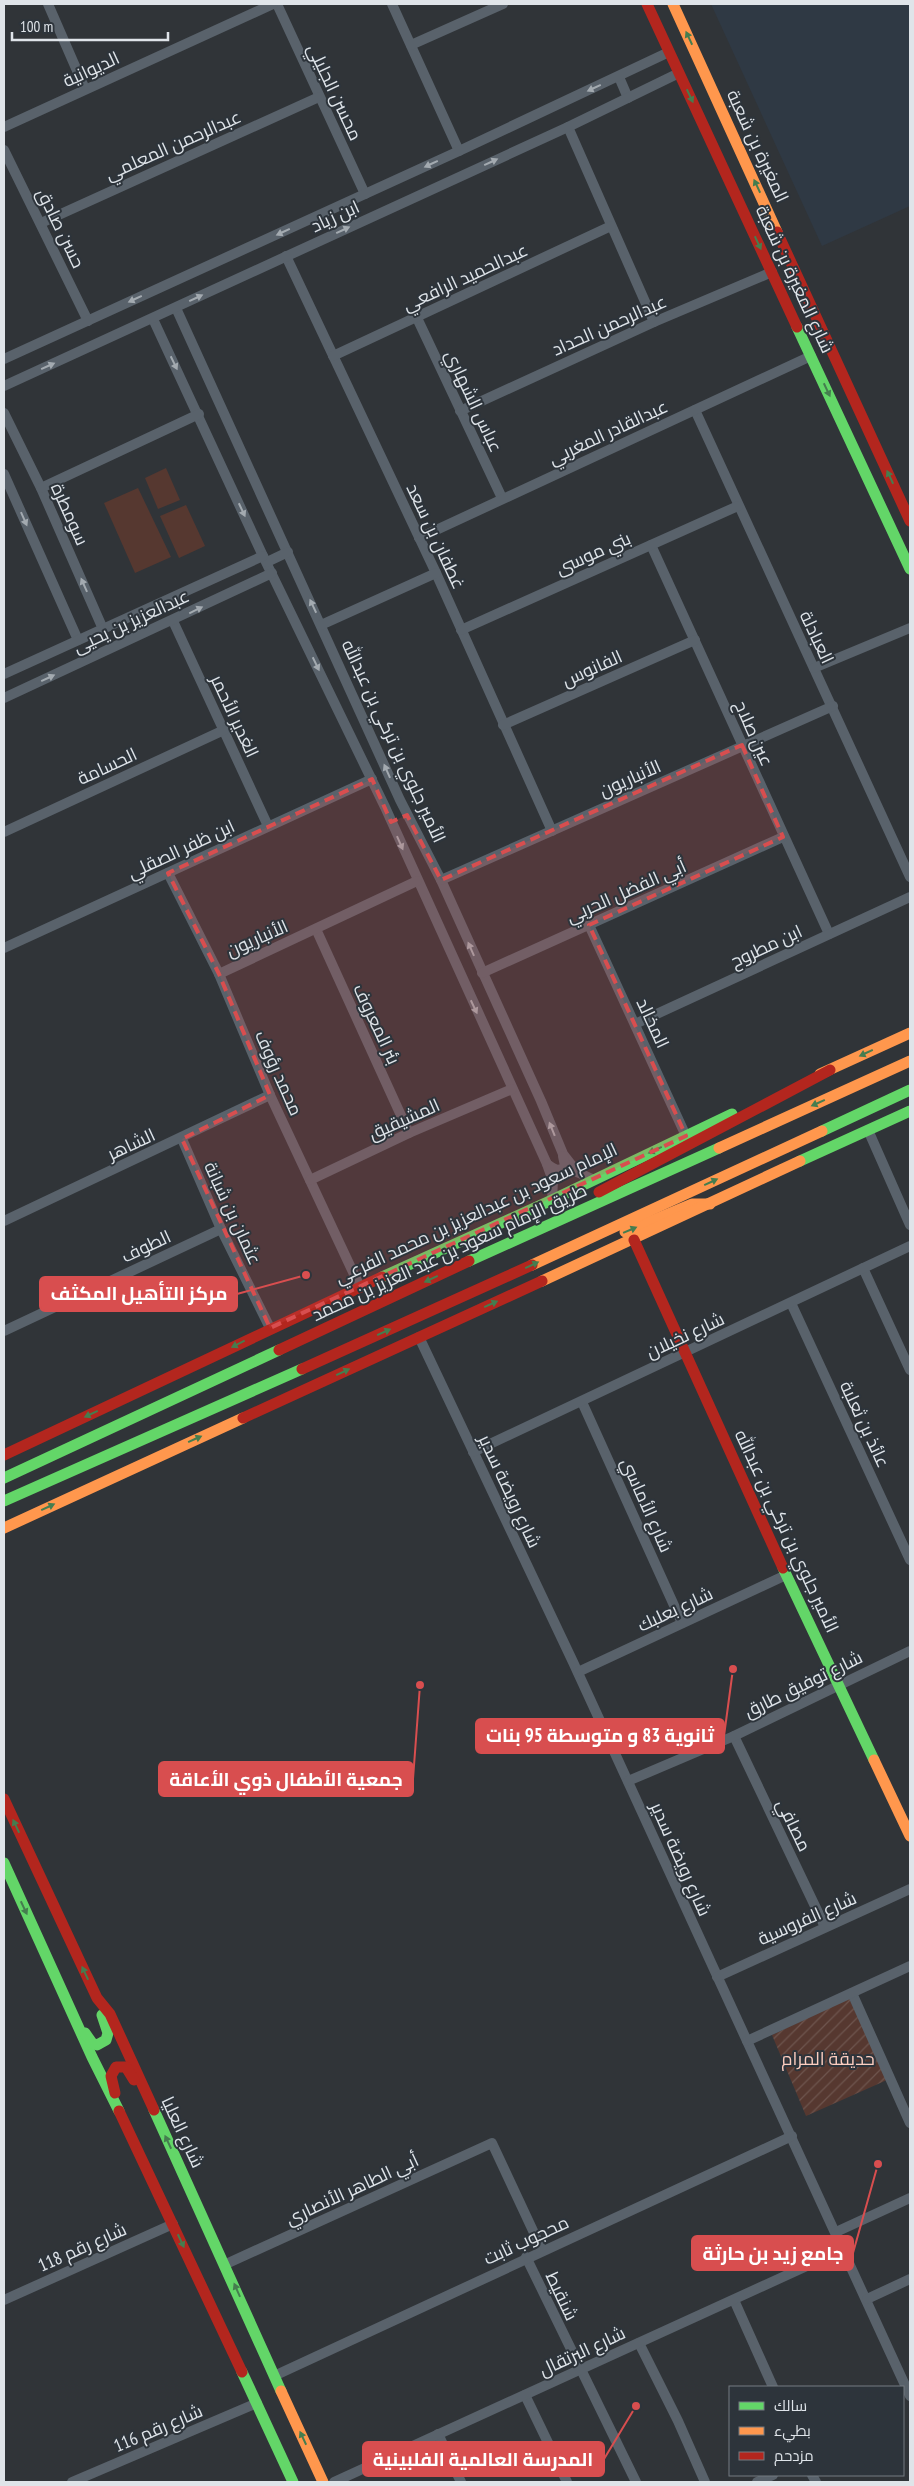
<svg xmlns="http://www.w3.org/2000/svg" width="914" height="2486" font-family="'PT Sans Narrow',Cairo,sans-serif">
  <defs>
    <pattern id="garden-furrows" width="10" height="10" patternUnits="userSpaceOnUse" patternTransform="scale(1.25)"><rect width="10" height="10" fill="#563830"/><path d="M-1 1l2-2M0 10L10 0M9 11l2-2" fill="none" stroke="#6e554e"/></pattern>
  </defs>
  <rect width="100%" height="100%" fill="#303438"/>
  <!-- built -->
  <path fill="#2f3944" d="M 711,4 L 910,4 L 910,206 L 822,246 Z"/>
  <!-- garden -->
  <path fill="url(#garden-furrows)" d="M 849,1998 L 887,2080 L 806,2116 L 772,2035 Z"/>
  <!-- pitch -->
  <g fill="#563830">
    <path d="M 166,468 L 180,500 L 158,509 L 145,478 Z"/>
    <path d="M 138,488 L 171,557 L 135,573 L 104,503 Z"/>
    <path d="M 186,505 L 205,546 L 179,558 L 160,516 Z"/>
  </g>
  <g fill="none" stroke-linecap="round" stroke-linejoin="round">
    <!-- street -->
    <g stroke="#59626b" stroke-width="10">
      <path d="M 48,4 L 85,89"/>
      <path d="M 277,4 L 365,194"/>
      <path d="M 392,4 L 459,151"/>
      <path d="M 411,45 L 503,4"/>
      <path d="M 619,77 L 628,98"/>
      <path d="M 4,127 L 273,4"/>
      <path d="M 568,127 L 654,322"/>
      <path d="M 4,150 L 88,321"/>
      <path d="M 41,223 L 319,97"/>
      <path d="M 286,256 L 436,573 L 552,831"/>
      <path d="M 176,308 L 400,800 L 441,880 L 541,1101 L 563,1154 L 577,1172 L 592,1179"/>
      <path d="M 417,318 L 502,498"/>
      <path d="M 153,319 L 263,556 L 385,807 L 547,1164 L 553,1181 L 552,1200"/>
      <path d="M 333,356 L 611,226"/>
      <path d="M 4,359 L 459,151 L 669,52"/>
      <path d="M 4,386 L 568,127 L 679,73"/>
      <path d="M 695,410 L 910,877"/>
      <path d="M 460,411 L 654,322 L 772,272"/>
      <path d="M 4,413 L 41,488 L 103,629"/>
      <path d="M 4,474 L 78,640"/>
      <path d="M 41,488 L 199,414"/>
      <path d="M 419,538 L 811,356"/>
      <path d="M 651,545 L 829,934"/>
      <path d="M 267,562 L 288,552"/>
      <path d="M 173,621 L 268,826"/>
      <path d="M 321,625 L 436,573"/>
      <path d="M 461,630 L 738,506"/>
      <path d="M 814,668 L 910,628"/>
      <path d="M 4,674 L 263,556"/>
      <path d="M 4,698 L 272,573"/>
      <path d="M 503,725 L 695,640"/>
      <path d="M 4,832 L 224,730"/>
      <path d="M 168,873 L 219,974 L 270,1095 L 360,1287"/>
      <path d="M 441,880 L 833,706"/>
      <path d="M 589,925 L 686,1136"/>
      <path d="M 316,929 L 409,1133"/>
      <path d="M 4,948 L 372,779"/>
      <path d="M 482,973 L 783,837"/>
      <path d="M 219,974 L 417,881"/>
      <path d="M 635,1024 L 910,897"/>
      <path d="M 868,1130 L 910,1225"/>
      <path d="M 182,1139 L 221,1229 L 270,1328"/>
      <path d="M 547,1164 C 554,1169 559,1173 565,1166 L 563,1156"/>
      <path d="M 310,1180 L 409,1133 L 512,1089"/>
      <path d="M 4,1221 L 270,1095"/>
      <path d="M 863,1268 L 910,1370"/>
      <path d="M 791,1303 L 910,1560"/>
      <path d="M 4,1331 L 221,1229"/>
      <path d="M 419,1337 L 573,1662 L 910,2396"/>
      <path d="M 582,1402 L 682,1623"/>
      <path d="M 473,1452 L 910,1246"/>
      <path d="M 578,1672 L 786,1575"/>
      <path d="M 734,1736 L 825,1927"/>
      <path d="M 628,1781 L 734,1736 L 910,1651"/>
      <path d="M 717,1977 L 910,1889"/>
      <path d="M 852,1993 L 910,2123"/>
      <path d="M 747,2041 L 910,1966"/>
      <path d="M 836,2232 L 910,2198"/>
      <path d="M 526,2257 L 636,2482"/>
      <path d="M 226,2264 L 492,2143 L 542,2250"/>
      <path d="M 867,2299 L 910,2279"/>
      <path d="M 4,2300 L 173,2224"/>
      <path d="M 734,2300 L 773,2387"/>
      <path d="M 639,2343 L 678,2421 L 705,2482"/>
      <path d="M 274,2376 L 792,2136"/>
      <path d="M 525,2395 L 567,2482"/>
      <path d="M 438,2434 L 461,2482"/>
      <path d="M 812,2475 L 816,2482"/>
      <path d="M 72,2482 L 257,2403"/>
      <path d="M 334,2482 L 844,2249"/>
      <path d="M 757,2482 L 773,2475"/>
    </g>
    <!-- fast -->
    <g stroke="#63d668" stroke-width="11">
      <path d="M 797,327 L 910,569"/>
      <path d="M 822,1131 L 910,1090"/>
      <path d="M 800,1161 L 910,1111"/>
      <path d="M 469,1261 L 719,1148"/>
      <path d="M 382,1277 L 552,1200 L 732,1114"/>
      <path d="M 4,1478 L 279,1350"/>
      <path d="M 4,1501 L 302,1369"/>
      <path d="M 783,1568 L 874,1760"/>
      <path d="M 4,1863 L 92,2057 L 119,2111"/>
      <path d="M 85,2033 L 92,2043 L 97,2045 L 106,2040 L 108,2033 L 102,2015"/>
      <path d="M 154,2110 L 281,2391"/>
      <path d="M 242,2372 L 293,2482"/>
    </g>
    <!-- slow -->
    <g stroke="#ff974d" stroke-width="11">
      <path d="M 673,4 L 777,232"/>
      <path d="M 820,1074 L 910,1033"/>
      <path d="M 719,1148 L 910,1061"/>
      <path d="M 625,1232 L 692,1204 L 710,1204"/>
      <path d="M 532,1265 L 822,1131"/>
      <path d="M 542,1281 L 800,1161"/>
      <path d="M 4,1528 L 243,1418"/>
      <path d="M 874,1760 L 910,1836"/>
      <path d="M 281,2391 L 323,2482"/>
    </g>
    <!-- jam -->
    <g stroke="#b3261e" stroke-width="11">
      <path d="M 647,4 L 797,327"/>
      <path d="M 777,232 L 910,521"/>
      <path d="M 599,1192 L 830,1070"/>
      <path d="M 634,1240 L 783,1568"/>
      <path d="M 279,1350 L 469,1261"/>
      <path d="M 302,1369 L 532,1265"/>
      <path d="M 243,1418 L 542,1281"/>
      <path d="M 4,1455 L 382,1277"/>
      <path d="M 4,1799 L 97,1998 L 110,2014 L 154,2110"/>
      <path d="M 115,2093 L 111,2076 L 116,2067 L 126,2067 L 134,2080"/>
      <path d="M 119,2111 L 242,2372"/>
    </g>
  </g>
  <!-- one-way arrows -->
  <defs><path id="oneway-solid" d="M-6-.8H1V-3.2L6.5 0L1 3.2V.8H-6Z" transform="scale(1.25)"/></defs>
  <g fill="#457d4f">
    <use href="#oneway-solid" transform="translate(689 38) rotate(-115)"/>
    <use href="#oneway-solid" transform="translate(690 96) rotate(65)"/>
    <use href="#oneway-solid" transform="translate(757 186) rotate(-115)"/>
    <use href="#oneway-solid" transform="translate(758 243) rotate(65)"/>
    <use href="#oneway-solid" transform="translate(827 390) rotate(65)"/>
    <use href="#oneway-solid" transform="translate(890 477) rotate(-115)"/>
    <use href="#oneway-solid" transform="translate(866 1053) rotate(155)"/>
    <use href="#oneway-solid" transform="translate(818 1103) rotate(156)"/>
    <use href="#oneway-solid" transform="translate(655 1150) rotate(155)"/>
    <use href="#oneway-solid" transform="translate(711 1182) rotate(-25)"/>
    <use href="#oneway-solid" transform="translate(630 1230) rotate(-23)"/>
    <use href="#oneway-solid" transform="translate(532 1265) rotate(-25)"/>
    <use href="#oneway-solid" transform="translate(431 1279) rotate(155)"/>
    <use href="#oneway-solid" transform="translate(491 1304) rotate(-24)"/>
    <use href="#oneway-solid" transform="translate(384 1332) rotate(-24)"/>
    <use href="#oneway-solid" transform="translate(238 1344) rotate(153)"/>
    <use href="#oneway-solid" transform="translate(343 1372) rotate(-25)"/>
    <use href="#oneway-solid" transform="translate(91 1414) rotate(155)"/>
    <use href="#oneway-solid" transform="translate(195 1439) rotate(-24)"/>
    <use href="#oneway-solid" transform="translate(48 1507) rotate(-25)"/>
    <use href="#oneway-solid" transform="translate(16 1826) rotate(-115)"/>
    <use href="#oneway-solid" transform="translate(24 1908) rotate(65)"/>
    <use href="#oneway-solid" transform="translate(85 1973) rotate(-115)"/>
    <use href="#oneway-solid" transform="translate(168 2142) rotate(-115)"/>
    <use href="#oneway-solid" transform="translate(181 2241) rotate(65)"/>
    <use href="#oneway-solid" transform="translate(237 2290) rotate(-114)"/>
    <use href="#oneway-solid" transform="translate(303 2438) rotate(-115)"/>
  </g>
  <g fill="#a3aab0">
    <use href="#oneway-solid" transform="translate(594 88) rotate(155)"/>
    <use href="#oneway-solid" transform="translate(491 162) rotate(-25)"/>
    <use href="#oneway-solid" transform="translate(431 164) rotate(155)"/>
    <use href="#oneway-solid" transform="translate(343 230) rotate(-25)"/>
    <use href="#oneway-solid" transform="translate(283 232) rotate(155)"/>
    <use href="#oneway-solid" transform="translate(196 298) rotate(-25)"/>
    <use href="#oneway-solid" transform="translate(135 299) rotate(155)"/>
    <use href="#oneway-solid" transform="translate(174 363) rotate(64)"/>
    <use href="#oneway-solid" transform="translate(48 366) rotate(-24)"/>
    <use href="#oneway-solid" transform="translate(242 510) rotate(65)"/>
    <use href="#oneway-solid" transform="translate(24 519) rotate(66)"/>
    <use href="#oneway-solid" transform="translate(84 585) rotate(-114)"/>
    <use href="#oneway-solid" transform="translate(313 606) rotate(-115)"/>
    <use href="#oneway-solid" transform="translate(196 610) rotate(-26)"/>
    <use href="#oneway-solid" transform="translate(316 664) rotate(64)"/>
    <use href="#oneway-solid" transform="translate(48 678) rotate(-25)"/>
    <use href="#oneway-solid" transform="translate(387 771) rotate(-114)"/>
    <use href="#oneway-solid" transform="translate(400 843) rotate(66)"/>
    <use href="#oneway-solid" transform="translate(471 949) rotate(-114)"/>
    <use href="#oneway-solid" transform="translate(474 1007) rotate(65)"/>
    <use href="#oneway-solid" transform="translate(552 1129) rotate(-112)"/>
  </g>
  <!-- marked area -->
  <path fill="#d84e4f" fill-opacity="0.2" stroke="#d84e4f" stroke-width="4" stroke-dasharray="10 6" stroke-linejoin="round" d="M 742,745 L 783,837 L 589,925 L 686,1136 L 270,1328 L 182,1139 L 270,1095 L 219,974 L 168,873 L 372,779 L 391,822 L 407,815 L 441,880 Z"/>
  <g text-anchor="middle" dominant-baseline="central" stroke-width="4" stroke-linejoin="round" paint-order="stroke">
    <!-- street labels -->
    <g font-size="18" fill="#dfe4e9" stroke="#2d343b">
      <text transform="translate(91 69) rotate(-25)">الديوانية</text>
      <text transform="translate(335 92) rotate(65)">محسن الجليلي</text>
      <text transform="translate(173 145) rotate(-24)">عبدالرحمن المعلمي</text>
      <text transform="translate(758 146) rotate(65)">المغيرة بن شعبة</text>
      <text transform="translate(335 216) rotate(-25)">ابن زياد</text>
      <text transform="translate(61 228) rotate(64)">حسن صادق</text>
      <text transform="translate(465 277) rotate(-25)">عبدالحميد الرافعي</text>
      <text transform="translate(795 279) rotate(65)">شارع المغيرة بن شعبة</text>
      <text transform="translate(609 325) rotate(-24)">عبدالرحمن الحداد</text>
      <text transform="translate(474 401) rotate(65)">عباس الشهاري</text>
      <text transform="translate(608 432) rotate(-25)">عبدالقادر المغربي</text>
      <text transform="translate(70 514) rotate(66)">سومطرة</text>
      <text transform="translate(436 536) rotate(65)">غطفان بن سعد</text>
      <text transform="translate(593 553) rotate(-24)">بني موسى</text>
      <text transform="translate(131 621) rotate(-25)">عبدالعزيز بن يحيى</text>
      <text transform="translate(817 637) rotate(65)">العبادلة</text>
      <text transform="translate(592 668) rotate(-24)">الفانوس</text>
      <text transform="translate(235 716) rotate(65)">الغدير الأحمر</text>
      <text transform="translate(754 733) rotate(66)">عين صلاح</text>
      <text transform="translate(394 741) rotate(65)">الأمير جلوي بن تركي بن عبدالله</text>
      <text transform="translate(107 766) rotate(-25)">الحسامة</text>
      <text transform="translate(630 778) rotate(-24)">الأنباريون</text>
      <text transform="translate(181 849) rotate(-25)">ابن ظفر الصقلي</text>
      <text transform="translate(626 891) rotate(-24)">أبي الفضل الحربي</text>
      <text transform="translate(257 938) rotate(-24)">الأنباريون</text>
      <text transform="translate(766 946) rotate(-25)">ابن مطروح</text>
      <text transform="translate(653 1023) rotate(65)">المخالد</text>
      <text transform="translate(377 1024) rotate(65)">بئر المعروف</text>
      <text transform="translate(279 1073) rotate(66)">محمد رؤوف</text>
      <text transform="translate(404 1119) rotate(-24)">المشيقيق</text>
      <text transform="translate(131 1144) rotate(-25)">الشاهر</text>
      <text transform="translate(233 1213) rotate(65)">عثمان بن شبانة</text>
      <text transform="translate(476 1213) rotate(-25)">الإمام سعود بن عبدالعزيز بن محمد الفرعي</text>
      <text transform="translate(146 1246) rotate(-25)">الطوف</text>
      <text transform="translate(449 1252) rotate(-25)">طريق الإمام سعود بن عبد العزيز بن محمد</text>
      <text transform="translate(685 1335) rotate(-25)">شارع نخيلان</text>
      <text transform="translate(865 1424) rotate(65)">عائذ بن ثعلبة</text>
      <text transform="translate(510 1491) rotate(65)">شارع رويضة سدير</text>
      <text transform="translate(647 1505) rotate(66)">شارع الأماسي</text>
      <text transform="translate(787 1531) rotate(65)">الأمير جلوي بن تركي بن عبدالله</text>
      <text transform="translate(675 1609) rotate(-25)">شارع بعلبك</text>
      <text transform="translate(803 1684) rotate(-26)">شارع توفيق طارق</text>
      <text transform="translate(794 1825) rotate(64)">مصافي</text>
      <text transform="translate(681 1859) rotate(66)">شارع رويضة سدير</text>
      <text transform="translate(807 1918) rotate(-24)">شارع الفروسية</text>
      <text transform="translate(183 2132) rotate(65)">شارع العليا</text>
      <text transform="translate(352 2189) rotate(-25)">أبي الطاهر الأنصاري</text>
      <text transform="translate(526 2240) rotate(-25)">محجوب ثابت</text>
      <text transform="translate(82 2247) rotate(-24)">شارع رقم 118</text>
      <text transform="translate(562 2296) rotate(65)">شنقيط</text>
      <text transform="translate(582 2351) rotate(-25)">شارع البرتقال</text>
      <text transform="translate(158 2428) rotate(-23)">شارع رقم 116</text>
    </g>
    <!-- park labels -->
    <g font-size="18" fill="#fdcdbf" stroke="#2d343b">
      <text x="828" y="2058">حديقة المرام</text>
    </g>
  </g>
  <!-- callouts -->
  <path fill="none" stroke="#d84e4f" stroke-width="2" d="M306 1275L237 1294M733 1669L724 1736M420 1685L413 1779M878 2164L853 2253M636 2406L604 2459"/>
  <g fill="#d84e4f" stroke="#2d343b" stroke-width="2">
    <circle cx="306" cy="1275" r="5"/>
    <circle cx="733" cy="1669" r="5"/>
    <circle cx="420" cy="1685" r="5"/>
    <circle cx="878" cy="2164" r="5"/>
    <circle cx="636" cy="2406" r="5"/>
  </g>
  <g fill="#d84e4f" stroke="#d84e4f" stroke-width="2">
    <rect x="40" y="1277" width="197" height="34" rx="5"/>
    <rect x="476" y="1719" width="248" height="34" rx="5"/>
    <rect x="159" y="1762" width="254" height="34" rx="5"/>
    <rect x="692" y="2236" width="161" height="34" rx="5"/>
    <rect x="363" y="2442" width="241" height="34" rx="5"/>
  </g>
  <g font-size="19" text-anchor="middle" font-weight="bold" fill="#fff">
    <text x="139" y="1300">مركز التأهيل المكثف</text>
    <text x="600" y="1742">ثانوية 83 و متوسطة 95 بنات</text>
    <text x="286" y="1786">جمعية الأطفال ذوي الأعاقة</text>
    <text x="773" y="2260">جامع زيد بن حارثة</text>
    <text x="483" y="2466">المدرسة العالمية الفلبينية</text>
  </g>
  <!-- border -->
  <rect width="914" height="2486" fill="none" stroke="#dfe4e9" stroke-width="10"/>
  <!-- legend -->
  <rect x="729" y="2386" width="175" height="90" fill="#2d343b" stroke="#747a81"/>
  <rect x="739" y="2402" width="25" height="8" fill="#63d668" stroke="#747a81"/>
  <text x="774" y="2411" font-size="15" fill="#dfe4e9">سالك</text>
  <rect x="739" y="2427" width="25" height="8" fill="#ff974d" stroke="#747a81"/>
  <text x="774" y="2436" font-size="15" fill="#dfe4e9">بطيء</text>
  <rect x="739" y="2452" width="25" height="8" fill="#b3261e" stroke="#747a81"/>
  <text x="774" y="2461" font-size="15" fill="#dfe4e9">مزدحم</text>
  <!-- scale -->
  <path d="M12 32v8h156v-8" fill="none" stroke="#dfe4e9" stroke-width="2.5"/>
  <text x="20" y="32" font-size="15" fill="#dfe4e9" stroke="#2d343b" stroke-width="4" paint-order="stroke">100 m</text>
</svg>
